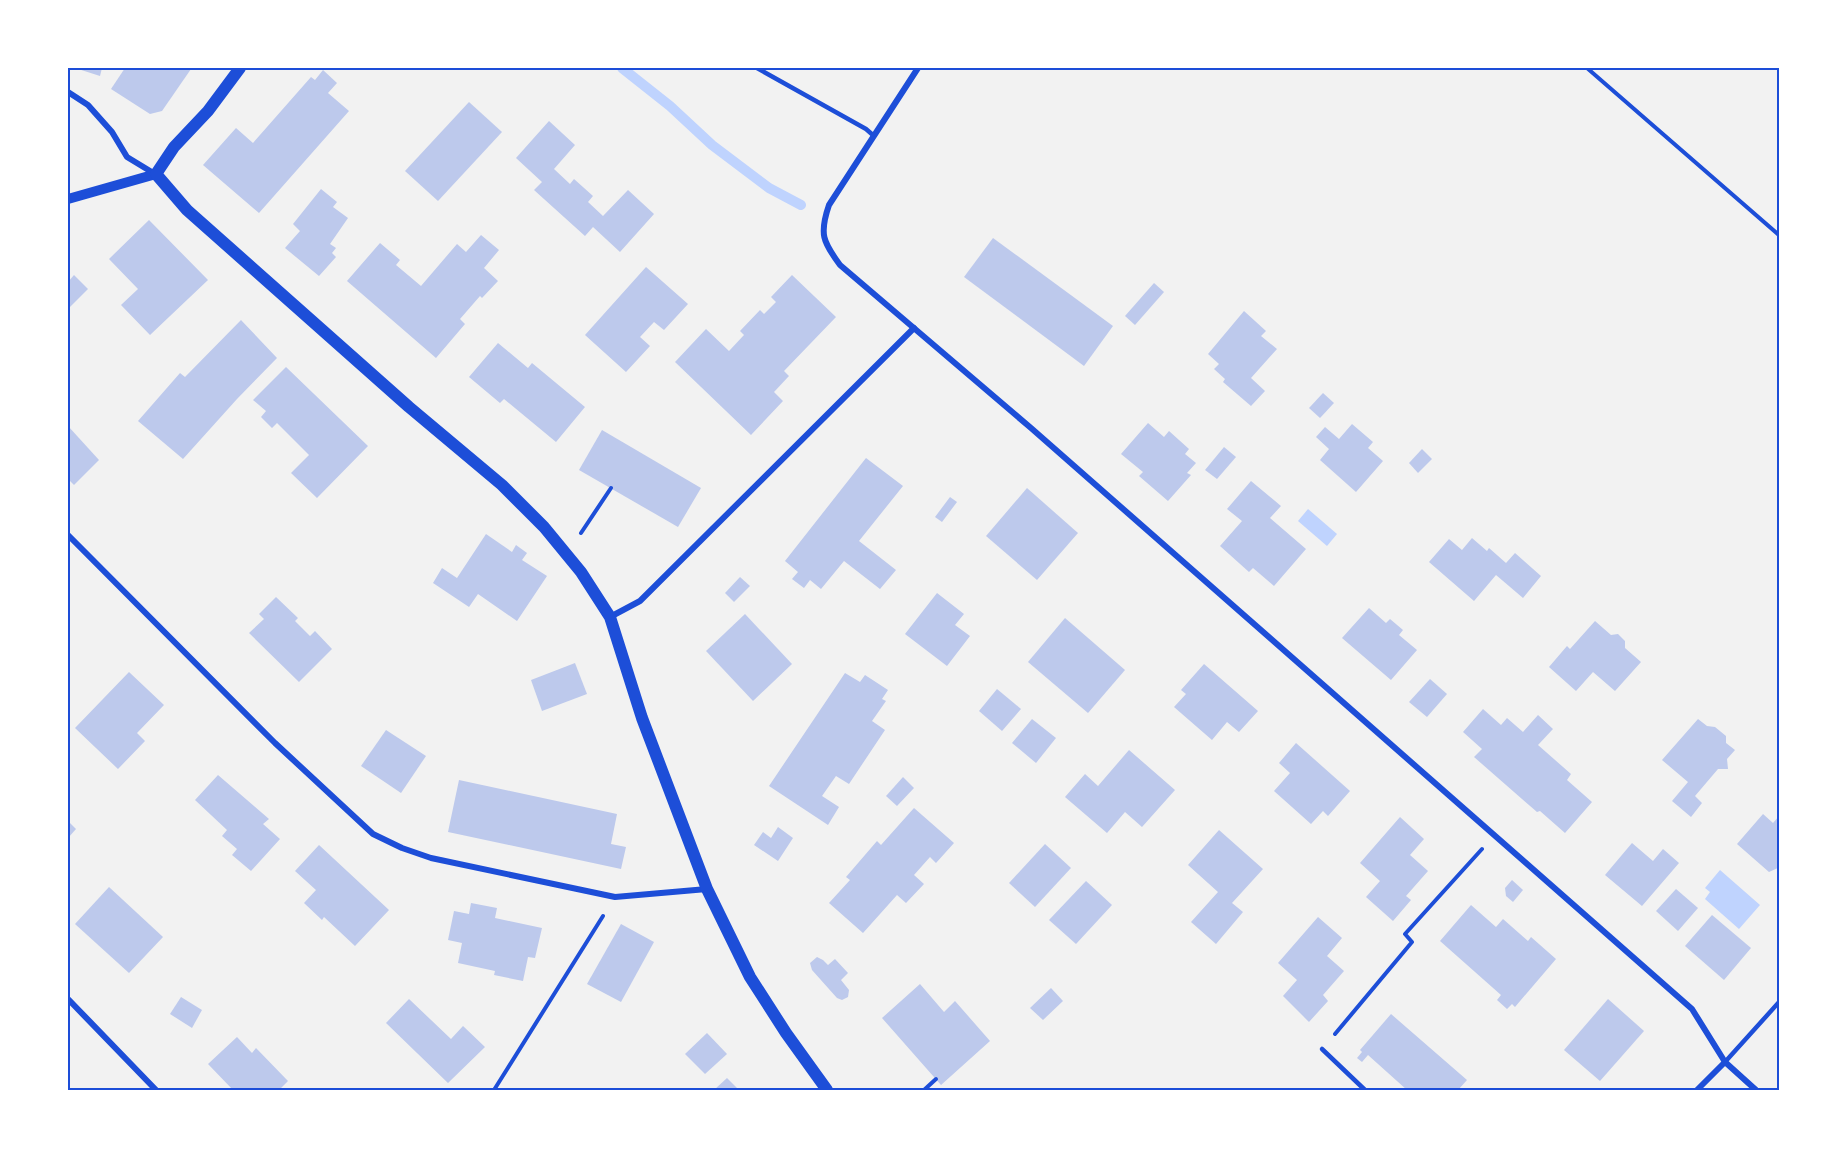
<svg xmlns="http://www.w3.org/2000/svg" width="1847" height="1158" font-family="Helvetica,sans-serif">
  <rect width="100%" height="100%" fill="#f2f2f2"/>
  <!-- water -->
  <g fill="#bfd3fe">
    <path d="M 1308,509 L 1337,534 L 1327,546 L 1298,521 Z"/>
    <path d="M 1720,870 L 1760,905 L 1739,929 L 1705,899 L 1710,892 L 1705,888 Z"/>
  </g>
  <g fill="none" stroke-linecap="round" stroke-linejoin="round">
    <!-- stream -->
    <path stroke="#bfd3fe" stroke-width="10" d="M 622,68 L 670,106 L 712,145 L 769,188 L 801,205"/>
  </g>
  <!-- building -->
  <g fill="#bdc9ec">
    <path d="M 75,68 L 102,68 L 100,76 Z"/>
    <path d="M 125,68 L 189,68 L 191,69 L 162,111 L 150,114 L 111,89 Z"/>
    <path d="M 323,70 L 337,83 L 328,93 L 349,111 L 259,213 L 203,165 L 236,128 L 253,143 L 311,77 L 315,80 Z"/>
    <path d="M 469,102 L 502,132 L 438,201 L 405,171 Z"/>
    <path d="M 549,121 L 575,145 L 554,169 L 570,184 L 574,179 L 593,196 L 588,202 L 603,216 L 628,190 L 654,214 L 620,252 L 593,227 L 585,236 L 534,190 L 542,182 L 516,158 Z"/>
    <path d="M 321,189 L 337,202 L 333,207 L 348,218 L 330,244 L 336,248 L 332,253 L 336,257 L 319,276 L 285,248 L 300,231 L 293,224 Z"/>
    <path d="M 149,220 L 208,280 L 150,335 L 121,305 L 138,289 L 109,259 Z"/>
    <path d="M 481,235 L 499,250 L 484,268 L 498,281 L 482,298 L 480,296 L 460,319 L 465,324 L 436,358 L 347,281 L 380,243 L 400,260 L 396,265 L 421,286 L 457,244 L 466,252 Z"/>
    <path d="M 993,238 L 1113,326 L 1084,366 L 964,277 Z"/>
    <path d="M 646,267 L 688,304 L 664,330 L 654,322 L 640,337 L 650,346 L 626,372 L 585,335 Z"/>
    <path d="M 74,275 L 88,289 L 68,309 L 68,282 Z"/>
    <path d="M 792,275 L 836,317 L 784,371 L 789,376 L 774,392 L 783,401 L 751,435 L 675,362 L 706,329 L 729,351 L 744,335 L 740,331 L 760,310 L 764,314 L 776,302 L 771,297 Z"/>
    <path d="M 1154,283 L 1164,292 L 1135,325 L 1125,316 Z"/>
    <path d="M 1244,311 L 1266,331 L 1261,336 L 1277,349 L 1251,378 L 1265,391 L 1251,406 L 1223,382 L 1225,379 L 1214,369 L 1219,364 L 1208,354 Z"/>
    <path d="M 241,320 L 277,358 L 237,399 L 183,459 L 138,421 L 180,373 L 185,377 Z"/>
    <path d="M 498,343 L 528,368 L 532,363 L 585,407 L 556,442 L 504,399 L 500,403 L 469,377 Z"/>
    <path d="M 286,367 L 368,446 L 317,498 L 291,473 L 309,455 L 277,423 L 272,428 L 261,417 L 266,411 L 253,400 Z"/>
    <path d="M 1323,393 L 1334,403 L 1320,418 L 1309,408 Z"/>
    <path d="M 1148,423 L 1164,437 L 1169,431 L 1189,449 L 1185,454 L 1196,463 L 1187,473 L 1191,475 L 1168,501 L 1139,476 L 1143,472 L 1121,454 Z"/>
    <path d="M 1352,424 L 1373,442 L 1368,448 L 1383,461 L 1356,492 L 1320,460 L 1329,449 L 1316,437 L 1325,427 L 1339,439 Z"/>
    <path d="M 68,426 L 99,460 L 74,485 L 68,479 Z"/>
    <path d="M 602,430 L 701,488 L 678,527 L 579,470 Z"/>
    <path d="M 1224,447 L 1236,457 L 1217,479 L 1205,470 Z"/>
    <path d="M 1422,449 L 1432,459 L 1418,473 L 1409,463 Z"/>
    <path d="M 866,458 L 903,486 L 859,541 L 896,570 L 880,589 L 844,561 L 821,589 L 810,580 L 804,588 L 792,579 L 798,572 L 785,561 Z"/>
    <path d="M 1251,481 L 1281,506 L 1270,518 L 1306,549 L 1274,586 L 1253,568 L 1249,572 L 1220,546 L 1242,521 L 1227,509 Z"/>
    <path d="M 1027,488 L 1078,533 L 1037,580 L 986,536 Z"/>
    <path d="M 950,497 L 957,502 L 942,522 L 935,517 Z"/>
    <path d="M 486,534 L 512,552 L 516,545 L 527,553 L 522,560 L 547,576 L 517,621 L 478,594 L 469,607 L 433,583 L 442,568 L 457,578 Z"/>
    <path d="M 1472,538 L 1487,551 L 1489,548 L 1506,563 L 1515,553 L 1541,576 L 1523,598 L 1496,575 L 1474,601 L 1429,562 L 1449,539 L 1462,550 Z"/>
    <path d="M 740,577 L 750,586 L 734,602 L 725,593 Z"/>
    <path d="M 937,593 L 964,614 L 955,625 L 970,636 L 947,666 L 905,634 Z"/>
    <path d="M 276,597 L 298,618 L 295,621 L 310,636 L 315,631 L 332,649 L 299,682 L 249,633 L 264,619 L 259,614 Z"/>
    <path d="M 1369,608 L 1386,623 L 1390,619 L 1403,630 L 1399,635 L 1417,650 L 1391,680 L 1342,638 Z"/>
    <path d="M 745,614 L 792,664 L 753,701 L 706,651 Z"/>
    <path d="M 1065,618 L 1125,670 L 1088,713 L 1028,662 Z"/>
    <path d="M 1595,621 L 1611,635 L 1618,634 L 1625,641 L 1625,648 L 1641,662 L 1615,691 L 1593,672 L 1576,691 L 1549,667 L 1567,646 L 1570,649 Z"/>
    <path d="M 575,663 L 587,694 L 542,711 L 531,680 Z"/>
    <path d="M 1204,664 L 1258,711 L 1239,732 L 1227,722 L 1212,740 L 1174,707 L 1186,694 L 1181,690 Z"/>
    <path d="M 129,672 L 164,705 L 137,733 L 145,741 L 118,769 L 75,728 Z"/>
    <path d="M 845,673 L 860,682 L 865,675 L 888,690 L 882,699 L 886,701 L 872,721 L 885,730 L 849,784 L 836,776 L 822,796 L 839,807 L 828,825 L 769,786 Z"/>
    <path d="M 1430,679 L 1447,694 L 1427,717 L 1409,702 Z"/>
    <path d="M 997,689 L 1021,709 L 1002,731 L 979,711 Z"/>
    <path d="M 1483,709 L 1501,725 L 1507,718 L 1523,732 L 1538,715 L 1553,729 L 1538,745 L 1571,774 L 1567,780 L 1592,802 L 1565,833 L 1540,811 L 1537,812 L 1474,757 L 1482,749 L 1463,732 Z"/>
    <path d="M 1032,719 L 1056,738 L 1036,763 L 1012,743 Z"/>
    <path d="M 1698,719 L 1707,726 L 1715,727 L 1726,736 L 1726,743 L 1735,750 L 1727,759 L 1728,769 L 1718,769 L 1695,796 L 1702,803 L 1691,817 L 1672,801 L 1688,782 L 1662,760 Z"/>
    <path d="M 386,730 L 426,756 L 401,793 L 361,766 Z"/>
    <path d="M 1296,743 L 1350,791 L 1328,816 L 1323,811 L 1311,824 L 1274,791 L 1290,773 L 1279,763 Z"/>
    <path d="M 1129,750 L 1175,790 L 1142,827 L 1125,812 L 1107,833 L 1065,797 L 1085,774 L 1098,786 Z"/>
    <path d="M 218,775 L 269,819 L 263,824 L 280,839 L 251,871 L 232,855 L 237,849 L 222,836 L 227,830 L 195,800 Z"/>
    <path d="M 903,777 L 914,788 L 897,806 L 886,796 Z"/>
    <path d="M 459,780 L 617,814 L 611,844 L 626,847 L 621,869 L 448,832 Z"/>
    <path d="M 914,808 L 954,843 L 936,863 L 930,857 L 914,875 L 924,884 L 906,903 L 897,895 L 863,933 L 829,903 L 850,880 L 846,877 L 877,841 L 881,845 Z"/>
    <path d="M 1763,814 L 1773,823 L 1780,815 L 1780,867 L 1769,872 L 1737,844 Z"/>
    <path d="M 1400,817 L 1424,839 L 1410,855 L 1428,871 L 1406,896 L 1411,900 L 1393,921 L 1366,897 L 1380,881 L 1360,863 Z"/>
    <path d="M 68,821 L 76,829 L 68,838 Z"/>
    <path d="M 778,827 L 793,838 L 778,861 L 754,845 L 763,832 L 771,838 Z"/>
    <path d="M 1219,830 L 1263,869 L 1232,903 L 1243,912 L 1216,944 L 1191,922 L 1218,892 L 1188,865 Z"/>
    <path d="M 1632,843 L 1653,861 L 1663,849 L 1679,863 L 1642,906 L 1605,875 Z"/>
    <path d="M 1045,844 L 1071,868 L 1035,907 L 1009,883 Z"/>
    <path d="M 319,845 L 389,910 L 355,946 L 324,917 L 322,920 L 304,903 L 316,890 L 295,871 Z"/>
    <path d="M 1512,880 L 1523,890 L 1513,902 L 1506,896 L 1505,888 Z"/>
    <path d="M 1086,881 L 1112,905 L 1076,944 L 1049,920 Z"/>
    <path d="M 109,887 L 163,937 L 129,973 L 75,924 Z"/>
    <path d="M 1676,889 L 1698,908 L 1678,931 L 1656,911 Z"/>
    <path d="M 471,903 L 497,908 L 495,918 L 542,928 L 535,958 L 528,957 L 523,981 L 494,975 L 495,971 L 458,963 L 462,943 L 448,940 L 454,911 L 469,914 Z"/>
    <path d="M 1471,905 L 1496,927 L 1503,919 L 1528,941 L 1531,937 L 1556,959 L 1515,1007 L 1512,1004 L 1507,1009 L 1497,1000 L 1501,995 L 1440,941 Z"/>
    <path d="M 1712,915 L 1751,948 L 1724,980 L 1685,946 Z"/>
    <path d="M 1318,917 L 1342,938 L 1327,956 L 1344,971 L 1323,995 L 1328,1001 L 1309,1022 L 1283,996 L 1297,980 L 1278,963 Z"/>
    <path d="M 621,924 L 654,942 L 621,1002 L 587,984 Z"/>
    <path d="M 817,957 L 823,960 L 828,965 L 835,959 L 848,973 L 841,980 L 849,990 L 848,997 L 842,1000 L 837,998 L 812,970 L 810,963 Z"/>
    <path d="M 920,984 L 944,1012 L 955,1001 L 990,1041 L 941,1085 L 882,1018 Z"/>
    <path d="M 1051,988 L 1063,1001 L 1043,1020 L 1030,1008 Z"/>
    <path d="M 181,997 L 202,1010 L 192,1028 L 170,1014 Z"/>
    <path d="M 409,999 L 451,1039 L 463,1026 L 485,1047 L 448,1083 L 386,1023 Z"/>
    <path d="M 1608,999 L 1644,1031 L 1600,1081 L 1564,1050 Z"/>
    <path d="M 1391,1014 L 1467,1080 L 1458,1090 L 1407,1090 L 1368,1055 L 1362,1062 L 1357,1058 L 1362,1052 L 1360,1050 Z"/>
    <path d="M 707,1033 L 727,1054 L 705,1074 L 685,1054 Z"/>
    <path d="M 237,1037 L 252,1053 L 256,1048 L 288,1081 L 279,1090 L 233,1090 L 208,1064 Z"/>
    <path d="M 727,1078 L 739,1090 L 714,1090 Z"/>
  </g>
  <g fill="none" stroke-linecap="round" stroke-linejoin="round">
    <!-- path -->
    <g stroke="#1d4ed8" stroke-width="4">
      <path d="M 1587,68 L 1780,236"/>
      <path d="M 581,533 L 611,488"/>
      <path d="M 1335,1034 L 1412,942 L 1405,934 L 1482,849"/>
      <path d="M 494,1090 L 603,916"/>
      <path d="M 924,1090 L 936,1079"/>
    </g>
    <!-- service -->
    <g stroke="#1d4ed8" stroke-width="4.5">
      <path d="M 757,68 L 866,129 L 874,136"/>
      <path d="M 1322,1049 L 1365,1090"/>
      <path d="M 1725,1062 L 1780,1001"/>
    </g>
    <!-- minor -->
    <g stroke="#1d4ed8" stroke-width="6">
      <path d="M 918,68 L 829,205 C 819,234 823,242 840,265 L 1031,428 L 1692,1009 L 1725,1062 L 1756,1090"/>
      <path d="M 68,92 L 88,105 L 112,132 L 127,157 L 155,174"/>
      <path d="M 68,535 L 275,743 L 373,834 L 402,848 L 431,858 L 615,897 L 707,889"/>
      <path d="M 610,617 L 640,601 L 914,328"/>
      <path d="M 68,999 L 156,1090"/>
      <path d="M 1697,1090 L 1725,1062"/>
    </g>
    <!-- tertiary -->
    <path stroke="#1d4ed8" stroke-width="10" d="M 68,199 L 156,174"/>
    <!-- secondary -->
    <path stroke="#1d4ed8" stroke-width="12" d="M 240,68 L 208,111 L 174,147 L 156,174 L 187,210 L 409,407 L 502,485 L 544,527 L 581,572 L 610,617 L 642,718 L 707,889 L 750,977 L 786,1033 L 827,1090"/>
  </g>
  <!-- border -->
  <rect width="1847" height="1158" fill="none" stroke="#ffffff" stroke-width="138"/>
  <rect x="69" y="69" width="1709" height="1020" fill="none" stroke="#1d4ed8" stroke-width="2"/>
</svg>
